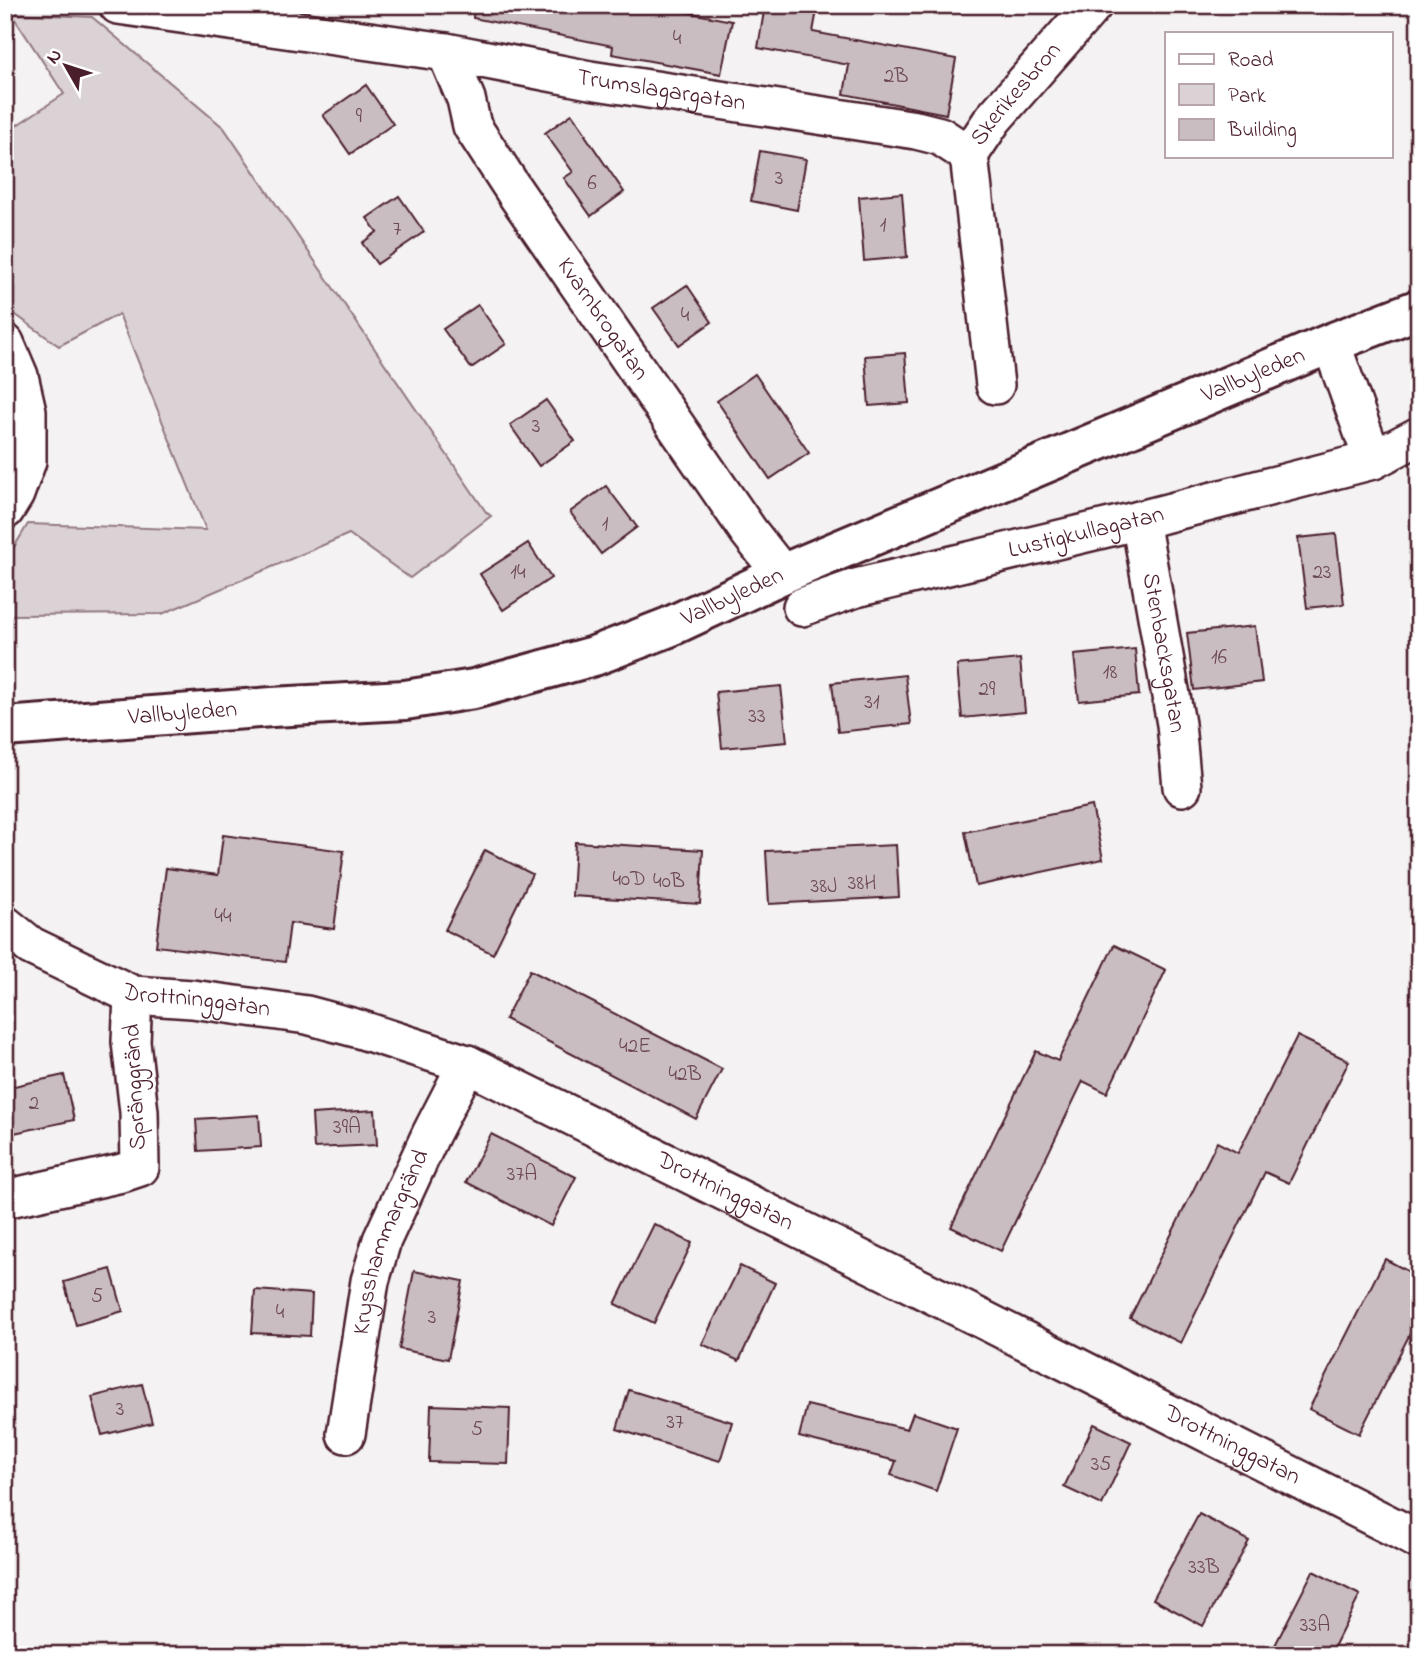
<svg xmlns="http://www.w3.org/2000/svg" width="1424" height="1660" font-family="'Indie Flower',sans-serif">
  <rect width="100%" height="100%" fill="#f4f2f2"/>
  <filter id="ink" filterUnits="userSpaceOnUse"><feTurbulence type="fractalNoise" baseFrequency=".0143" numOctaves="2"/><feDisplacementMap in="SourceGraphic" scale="14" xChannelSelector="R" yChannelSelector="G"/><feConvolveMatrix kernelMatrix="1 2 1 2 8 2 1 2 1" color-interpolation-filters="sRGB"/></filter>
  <g filter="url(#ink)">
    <!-- green -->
    <path fill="#dbd2d5" stroke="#927880" stroke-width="2" d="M 11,13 L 92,17 L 224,128 L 486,512 L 491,516 L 410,578 L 349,534 L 162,614 L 5,615 L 5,562 L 28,524 L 206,530 L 119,314 L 59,346 L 5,307 L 5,133 L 64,94 Z"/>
    <!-- water -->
    <path fill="#baa9ae" stroke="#8d727a" stroke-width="2" d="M 1300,5 L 1411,5 L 1344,14 Z"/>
    <!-- building -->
    <g fill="#cabdc1" stroke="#4a1f2b" stroke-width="2">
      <path d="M 474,5 L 650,5 L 732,21 L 721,74 L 612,54 L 613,46 L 473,18 Z"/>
      <path d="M 765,5 L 818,5 L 813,32 L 956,59 L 946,114 L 844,94 L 849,65 L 758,48 Z"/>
      <path d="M 366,85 L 393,124 L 350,154 L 323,115 Z"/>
      <path d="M 572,114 L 586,134 L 585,135 L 624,192 L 591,216 L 564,178 L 573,172 L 545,133 Z"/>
      <path d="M 760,151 L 806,159 L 797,210 L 751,201 Z"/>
      <path d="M 902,193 L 907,257 L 864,261 L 859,197 Z"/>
      <path d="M 399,196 L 424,232 L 377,264 L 362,243 L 377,232 L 367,218 Z"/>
      <path d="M 687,285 L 712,322 L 679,345 L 653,308 Z"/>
      <path d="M 478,305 L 506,344 L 471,368 L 443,329 Z"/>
      <path d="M 905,353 L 909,403 L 869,406 L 865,356 Z"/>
      <path d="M 755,374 L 809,453 L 770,479 L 717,401 Z"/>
      <path d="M 546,400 L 575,441 L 539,466 L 510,425 Z"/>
      <path d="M 606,486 L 637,527 L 601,554 L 570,512 Z"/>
      <path d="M 1336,534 L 1344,604 L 1307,608 L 1298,538 Z"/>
      <path d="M 528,543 L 551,578 L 503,610 L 480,574 Z"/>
      <path d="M 1255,626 L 1262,682 L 1194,690 L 1187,633 Z"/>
      <path d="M 1135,649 L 1139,695 L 1079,701 L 1074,655 Z"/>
      <path d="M 1020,659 L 1025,712 L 962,718 L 957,665 Z"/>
      <path d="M 905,675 L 911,724 L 838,732 L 832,683 Z"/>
      <path d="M 781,686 L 787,742 L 722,748 L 716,692 Z"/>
      <path d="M 1092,806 L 1103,859 L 976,886 L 965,832 Z"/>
      <path d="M 223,835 L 344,851 L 334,929 L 290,923 L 285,962 L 156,946 L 166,868 L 218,875 Z"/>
      <path d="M 575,842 L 703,850 L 700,904 L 572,896 Z"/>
      <path d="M 896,845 L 899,897 L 769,904 L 766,851 Z"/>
      <path d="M 485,850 L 532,874 L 493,954 L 445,930 Z"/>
      <path d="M 1114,945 L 1166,970 L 1107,1093 L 1083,1081 L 1001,1251 L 951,1227 L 1036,1051 L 1058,1061 Z"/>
      <path d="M 530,970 L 722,1069 L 696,1119 L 505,1019 Z"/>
      <path d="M 1297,1036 L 1349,1061 L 1289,1183 L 1265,1172 L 1181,1343 L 1130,1318 L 1217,1142 L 1238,1153 Z"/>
      <path d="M 64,1075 L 74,1120 L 5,1135 L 5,1088 Z"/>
      <path d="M 375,1110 L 377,1145 L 314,1148 L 312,1114 Z"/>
      <path d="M 259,1115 L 261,1147 L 198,1151 L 196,1119 Z"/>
      <path d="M 491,1134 L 576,1177 L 551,1226 L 466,1182 Z"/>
      <path d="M 654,1224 L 692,1243 L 654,1323 L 615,1304 Z"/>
      <path d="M 1385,1259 L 1419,1277 L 1419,1316 L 1359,1434 L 1309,1409 Z"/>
      <path d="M 740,1266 L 775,1283 L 739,1361 L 702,1344 Z"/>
      <path d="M 111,1269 L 123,1311 L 76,1325 L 64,1282 Z"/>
      <path d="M 414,1271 L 463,1281 L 448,1359 L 399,1349 Z"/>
      <path d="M 255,1290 L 312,1294 L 310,1336 L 252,1333 Z"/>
      <path d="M 142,1384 L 152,1423 L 102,1435 L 92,1397 Z"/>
      <path d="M 629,1390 L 732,1422 L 720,1461 L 617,1429 Z"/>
      <path d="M 431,1405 L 510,1408 L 508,1464 L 429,1462 Z"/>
      <path d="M 807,1405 L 907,1429 L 913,1413 L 957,1428 L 936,1491 L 891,1475 L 896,1461 L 799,1437 Z"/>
      <path d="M 1094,1424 L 1131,1442 L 1102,1505 L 1064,1487 Z"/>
      <path d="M 1199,1514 L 1249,1541 L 1203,1626 L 1153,1599 Z"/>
      <path d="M 1313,1571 L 1360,1595 L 1330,1655 L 1270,1655 Z"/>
    </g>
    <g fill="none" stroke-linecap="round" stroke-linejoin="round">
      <defs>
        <g id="street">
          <path id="s1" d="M 118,5 L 446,52 L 590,80 L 916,130 L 940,136 L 969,155 L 995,385"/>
          <path id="s2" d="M 446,52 L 466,99 L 472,126 L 515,192 L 749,532 L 782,574"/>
          <path id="s3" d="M 969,155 L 993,119 L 1093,5"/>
          <path d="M 5,343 L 19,376 L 27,411 L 27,461 L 15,494 L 5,510"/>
          <path d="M 1331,343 L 1373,460"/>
          <path id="s4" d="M 1140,520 L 1176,724 L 1182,787"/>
          <path id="s5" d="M 802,607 L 856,588 L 1140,520 L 1373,460 L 1419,436"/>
          <path id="s6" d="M 5,925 L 31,946 L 133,995 L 192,999 L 307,1015 L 359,1029 L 467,1064 L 984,1320 L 1419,1540"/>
          <path d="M 5,1199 L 122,1173 L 140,1167 L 139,1112 L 131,1042 L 133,995"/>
          <path id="s7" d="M 346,1434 L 370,1281 L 382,1240 L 431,1134 L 467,1064"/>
        </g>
        <g id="secondary">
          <path id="s8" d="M 5,727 L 272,707 L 405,700 L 474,689 L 594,656 L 669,627 L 782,574 L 1331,343 L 1419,309"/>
        </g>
      </defs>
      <!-- street casing -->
      <use href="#street" stroke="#4a1f2b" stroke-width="42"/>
      <!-- secondary casing -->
      <use href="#secondary" stroke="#4a1f2b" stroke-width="44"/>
      <!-- street -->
      <use href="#street" stroke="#fff" stroke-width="37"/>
      <!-- secondary -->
      <use href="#secondary" stroke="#fff" stroke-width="38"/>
    </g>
  </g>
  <g text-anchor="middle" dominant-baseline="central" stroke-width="5" stroke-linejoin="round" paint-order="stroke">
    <!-- number labels -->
    <g font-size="21" fill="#6a4650">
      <text x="677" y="39">4</text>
      <text x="896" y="77">2B</text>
      <text x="359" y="117">9</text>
      <text x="779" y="179">3</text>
      <text x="592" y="184">6</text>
      <text x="883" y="226">1</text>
      <text x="397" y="230">7</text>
      <text x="685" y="316">4</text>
      <text x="536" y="427">3</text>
      <text x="605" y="525">1</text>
      <text x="518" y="573">14</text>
      <text x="1322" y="573">23</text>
      <text x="1219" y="658">16</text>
      <text x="1110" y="673">18</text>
      <text x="987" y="690">29</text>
      <text x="872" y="703">31</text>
      <text x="757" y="717">33</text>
      <text x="629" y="880">40D</text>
      <text x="669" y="882">40B</text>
      <text x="862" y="884">38H</text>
      <text x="824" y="887">38J</text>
      <text x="223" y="917">44</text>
      <text x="635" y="1047">42E</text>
      <text x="685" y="1075">42B</text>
      <text x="34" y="1104">2</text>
      <text x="347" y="1128">39A</text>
      <text x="522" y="1175">37A</text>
      <text x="97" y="1297">5</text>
      <text x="280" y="1313">4</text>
      <text x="432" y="1318">3</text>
      <text x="120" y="1410">3</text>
      <text x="675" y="1423">37</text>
      <text x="477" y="1430">5</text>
      <text x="1101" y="1465">35</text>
      <text x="1204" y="1568">33B</text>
      <text x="1315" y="1626">33A</text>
    </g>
    <!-- street labels -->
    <g font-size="24" fill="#4a1f2b" stroke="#fff">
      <text stroke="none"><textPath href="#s1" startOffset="550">Trumslagargatan</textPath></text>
      <text stroke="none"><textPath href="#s3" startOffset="77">Skerikesbron</textPath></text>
      <text stroke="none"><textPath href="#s2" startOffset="312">Kvarnbrogatan</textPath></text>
      <text stroke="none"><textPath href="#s8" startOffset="1312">Vallbyleden</textPath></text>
      <text stroke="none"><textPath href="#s5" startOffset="294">Lustigkullagatan</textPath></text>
      <text stroke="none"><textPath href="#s8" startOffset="746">Vallbyleden</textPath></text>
      <text stroke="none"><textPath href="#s4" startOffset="135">Stenbacksgatan</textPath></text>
      <text stroke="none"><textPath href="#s8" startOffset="178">Vallbyleden</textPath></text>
      <text stroke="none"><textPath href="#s6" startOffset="210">Drottninggatan</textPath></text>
      <text transform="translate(136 1087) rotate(-93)">Spränggränd</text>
      <text stroke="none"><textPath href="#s6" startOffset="777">Drottninggatan</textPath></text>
      <text stroke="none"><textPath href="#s7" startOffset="198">Krysshammargränd</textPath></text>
      <text stroke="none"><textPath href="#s6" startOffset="1344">Drottninggatan</textPath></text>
    </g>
  </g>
  <!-- margin -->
  <rect width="1424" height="1660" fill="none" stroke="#fff" stroke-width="28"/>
  <rect x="14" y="14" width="1396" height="1632" fill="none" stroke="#4a1f2b" stroke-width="2.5" filter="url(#ink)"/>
  <!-- legend -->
  <rect x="1165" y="32" width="228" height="126" fill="#ffffff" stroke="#b7a5aa" stroke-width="2"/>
  <rect x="1179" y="54" width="35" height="10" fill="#ffffff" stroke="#b7a5aa" stroke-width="2"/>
  <text x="1228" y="66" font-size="21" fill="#4a1f2b">Road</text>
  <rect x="1179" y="84" width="35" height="21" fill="#dbd2d5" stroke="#b7a5aa" stroke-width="2"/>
  <text x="1228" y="102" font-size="21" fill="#4a1f2b">Park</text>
  <rect x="1179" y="119" width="35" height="21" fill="#cabdc1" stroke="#b7a5aa" stroke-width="2"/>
  <text x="1228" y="136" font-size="21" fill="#4a1f2b">Building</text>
  <!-- north arrow -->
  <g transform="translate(66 66) rotate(309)" stroke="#ffffff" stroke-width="5" paint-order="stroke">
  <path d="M0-5L12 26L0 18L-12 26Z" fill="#4a1f2b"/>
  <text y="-10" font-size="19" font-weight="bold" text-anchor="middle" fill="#4a1f2b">N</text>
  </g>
</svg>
